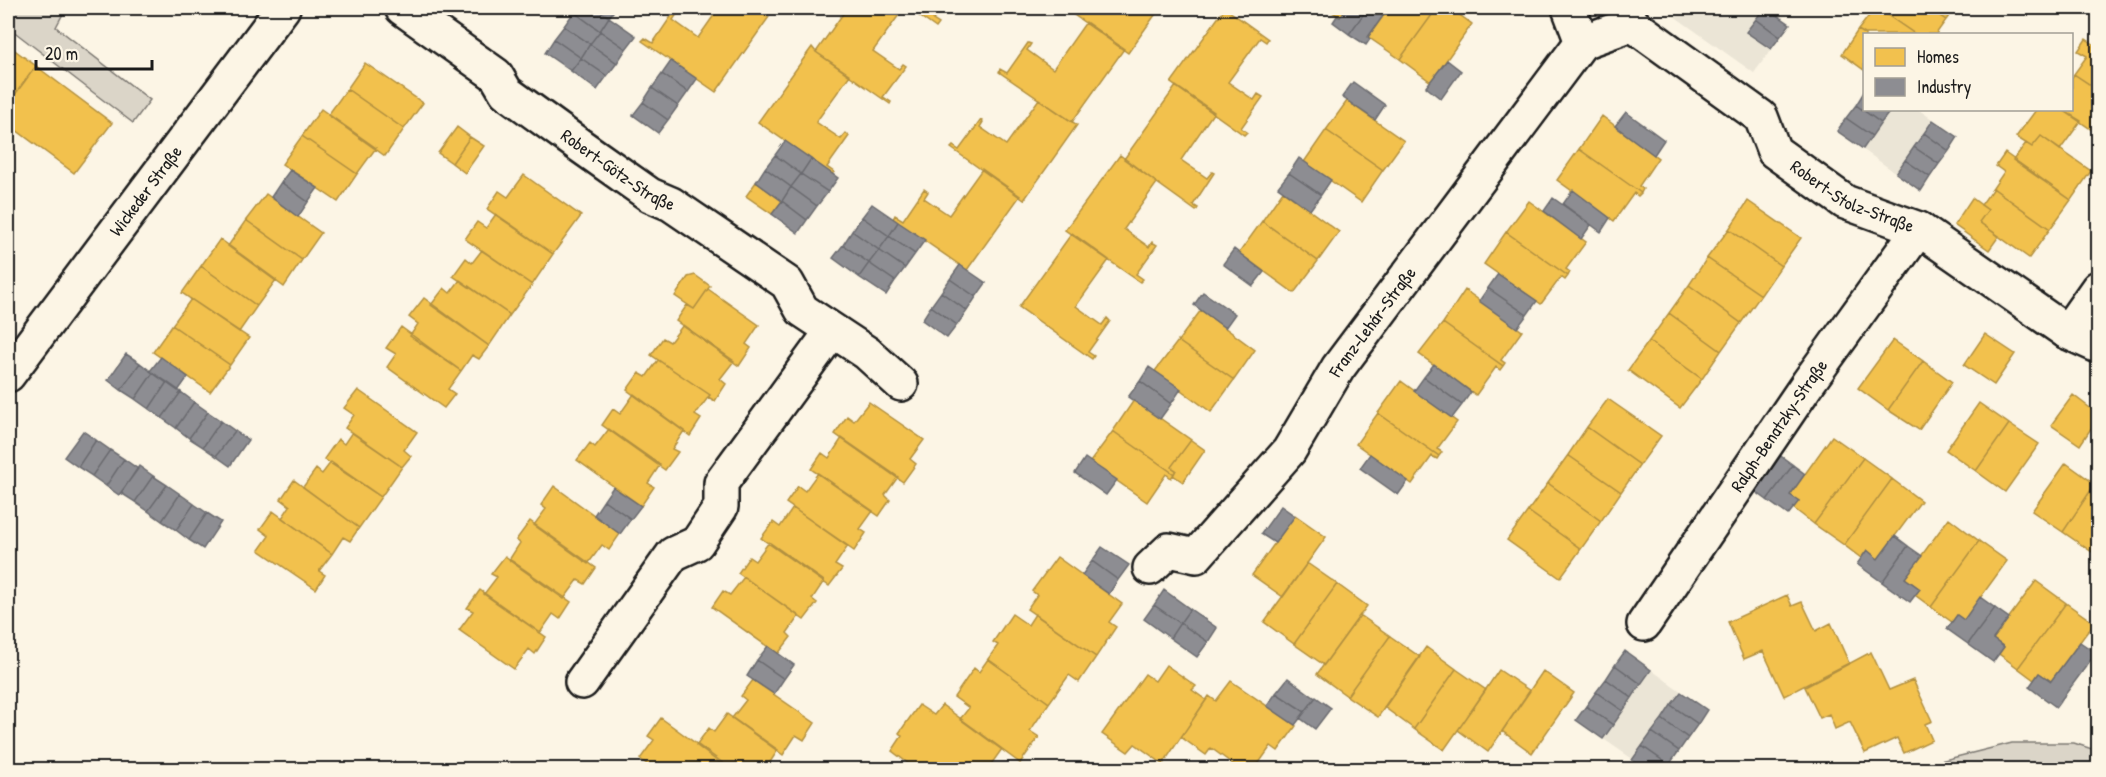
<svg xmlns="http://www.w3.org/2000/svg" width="2106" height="777" font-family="'Patrick Hand',sans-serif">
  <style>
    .built { fill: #ebe5d6 }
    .green { fill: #dbd5c8; stroke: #7c7872; stroke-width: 1.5 }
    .homes { fill: #f2c14e; stroke: #b2903f; stroke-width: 1.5 }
    .industry { fill: #8d8d92; stroke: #6b6b6f; stroke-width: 1.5 }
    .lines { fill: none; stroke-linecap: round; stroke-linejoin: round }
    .street-casing { stroke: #1c1c1c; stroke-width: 38 }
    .street { stroke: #fcf5e5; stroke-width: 33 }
    .labels { text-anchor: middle; stroke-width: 6; stroke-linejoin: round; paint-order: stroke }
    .street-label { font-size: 18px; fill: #1c1c1c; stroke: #fcf5e5 }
  </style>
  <rect width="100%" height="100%" fill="#fcf5e5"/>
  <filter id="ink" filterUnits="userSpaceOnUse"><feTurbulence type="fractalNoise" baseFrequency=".0167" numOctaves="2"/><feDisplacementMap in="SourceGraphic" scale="12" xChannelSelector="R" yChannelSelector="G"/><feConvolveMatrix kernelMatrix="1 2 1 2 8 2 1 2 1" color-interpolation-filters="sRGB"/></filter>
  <g filter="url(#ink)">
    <path class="built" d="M 1669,8 L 1767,8 L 1790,24 L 1754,73 L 1667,11 Z
      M 1864,92 L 1864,110 L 1919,110 L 1958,137 L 1921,191 L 1837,131 Z
      M 1625,651 L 1707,710 L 1666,769 L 1647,769 L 1576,720 Z"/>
    <path class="green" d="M 8,8 L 66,8 L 56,27 L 150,100 L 133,123 L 8,27 Z
      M 2012,743 L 2074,743 L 2098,751 L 2098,769 L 1908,769 Z"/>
    <path class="homes" d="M 719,8 L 754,8 L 769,17 L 716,92 L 642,41 L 645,38 L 653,43 L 674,12 L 677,14 L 673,20 L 698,38 Z
      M 847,8 L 904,8 L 873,51 L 899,69 L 903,64 L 906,66 L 883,97 L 891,102 L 890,104 L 816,52 Z
      M 908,8 L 942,8 L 933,20 L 939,24 L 936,28 Z
      M 1064,8 L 1160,8 L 1128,53 Z
      M 1225,8 L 1268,39 L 1266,42 L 1260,38 L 1228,82 L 1254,100 L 1258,94 L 1263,97 L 1241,128 L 1247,132 L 1244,135 L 1171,83 Z
      M 1326,8 L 1347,8 L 1340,17 Z
      M 1389,8 L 1437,8 L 1400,59 L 1368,37 Z
      M 1437,8 L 1450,8 L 1472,24 L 1431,82 L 1400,59 Z
      M 1875,8 L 1877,8 L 1915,34 L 1865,34 L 1858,30 Z
      M 1877,8 L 1928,8 L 1946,20 L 1936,34 L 1915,34 Z
      M 1928,8 L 1955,8 L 1946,20 Z
      M 1086,22 L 1124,49 L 1072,122 L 999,72 L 1000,69 L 1007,73 L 1028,43 L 1031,44 L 1027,50 L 1053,69 Z
      M 1858,30 L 1865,34 L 1864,70 L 1842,54 Z
      M 2086,39 L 2098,47 L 2098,90 L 2074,74 L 2087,56 L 2078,51 Z
      M 8,45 L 36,66 L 8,104 Z
      M 812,47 L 816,52 L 850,75 L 816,122 L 841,139 L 846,133 L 849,136 L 827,167 L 834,172 L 832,174 L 758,122 Z
      M 365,63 L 423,103 L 404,129 L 347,89 Z
      M 36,66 L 112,123 L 74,173 L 8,124 L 8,104 Z
      M 2074,74 L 2098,90 L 2098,134 L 2063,110 L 2072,110 L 2072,78 Z
      M 1176,86 L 1214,112 L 1181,160 L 1207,178 L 1212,172 L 1214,173 L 1193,205 L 1198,208 L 1196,211 L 1124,159 Z
      M 347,89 L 404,129 L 385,156 L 328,115 Z
      M 1039,99 L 1077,125 L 1024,200 L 951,148 L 953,146 L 959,150 L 981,120 L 983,122 L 980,127 L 1006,145 Z
      M 1347,101 L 1404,141 L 1383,170 L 1326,130 Z
      M 321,109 L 376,148 L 357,174 L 302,136 Z
      M 2036,110 L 2063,110 L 2081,121 L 2060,150 L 2041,136 L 2032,147 L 2016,137 Z
      M 1602,116 L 1658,158 L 1639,186 L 1643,189 L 1641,193 L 1579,149 Z
      M 457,127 L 470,137 L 452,163 L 438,153 Z
      M 1326,130 L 1383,170 L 1361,202 L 1304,162 Z
      M 302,136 L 357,174 L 338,202 L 282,164 Z
      M 2041,136 L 2091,171 L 2071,200 L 2013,160 L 2026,143 L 2032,147 Z
      M 470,137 L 484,146 L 465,173 L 452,163 Z
      M 1579,149 L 1641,193 L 1638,196 L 1634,193 L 1614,221 L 1557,180 Z
      M 2005,153 L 2071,200 L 2050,229 L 1993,188 L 2004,172 L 1996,166 Z
      M 1120,155 L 1157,183 L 1124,229 L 1149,247 L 1152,242 L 1157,245 L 1136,274 L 1143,279 L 1140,282 L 1065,230 Z
      M 982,169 L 1020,196 L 967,270 L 893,219 L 895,215 L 903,220 L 924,189 L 928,192 L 924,198 L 949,215 Z
      M 524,175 L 581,216 L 553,254 L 487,209 L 499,191 L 508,197 Z
      M 756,182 L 782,201 L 772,214 L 746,196 Z
      M 1993,188 L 2050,229 L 2029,258 L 1979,222 L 1988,210 L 1981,205 Z
      M 1283,191 L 1339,232 L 1318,261 L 1262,221 Z
      M 266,194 L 321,233 L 302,260 L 246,220 Z
      M 1972,198 L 1988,210 L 1979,222 L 1999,236 L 1989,250 L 1954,225 Z
      M 1529,201 L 1586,242 L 1566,269 L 1570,272 L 1568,276 L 1506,232 Z
      M 1748,201 L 1801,238 L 1781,266 L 1729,229 Z
      M 496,214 L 553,254 L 532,285 L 465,239 L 477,222 L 486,228 Z
      M 246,220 L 302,260 L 284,287 L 228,246 Z
      M 1262,221 L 1318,261 L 1294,293 L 1239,253 Z
      M 1729,229 L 1781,266 L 1761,295 L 1707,258 Z
      M 1506,232 L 1568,276 L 1565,280 L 1561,277 L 1541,304 L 1484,264 Z
      M 1072,233 L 1109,260 L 1076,306 L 1102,325 L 1107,318 L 1110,321 L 1088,352 L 1094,356 L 1092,359 L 1019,307 Z
      M 220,239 L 276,280 L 257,306 L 201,266 Z
      M 482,250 L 532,285 L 510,315 L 453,276 L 466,258 L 472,263 Z
      M 1707,258 L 1761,295 L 1741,323 L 1689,285 Z
      M 201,266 L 257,306 L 239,332 L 182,293 Z
      M 695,275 L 710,286 L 694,309 L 675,296 L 688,277 Z
      M 460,280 L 510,315 L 489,346 L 431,305 L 444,288 L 450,293 Z
      M 1689,285 L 1741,323 L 1721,351 L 1669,313 Z
      M 708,289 L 759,325 L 746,344 L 751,348 L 739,366 L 676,321 L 687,305 L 694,309 Z
      M 1465,290 L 1522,331 L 1501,360 L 1505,363 L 1503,366 L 1443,323 Z
      M 424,298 L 489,346 L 479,359 L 472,355 L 461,371 L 410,336 L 418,324 L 409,317 Z
      M 191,299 L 249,338 L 230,365 L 172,325 Z
      M 1201,310 L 1255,350 L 1234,380 L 1178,341 Z
      M 1669,313 L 1721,351 L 1702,379 L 1649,341 Z
      M 1443,323 L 1503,366 L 1500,370 L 1496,367 L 1476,395 L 1419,354 Z
      M 172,325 L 230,365 L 210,392 L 153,352 Z
      M 683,325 L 734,361 L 720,379 L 726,384 L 715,401 L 708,397 L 710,395 L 651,355 L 663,338 L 670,342 Z
      M 401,327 L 461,371 L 448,389 L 455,394 L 444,408 L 387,367 L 396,354 L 386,348 Z
      M 1985,334 L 2015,354 L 1994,385 L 1964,365 Z
      M 1893,340 L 1923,361 L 1888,410 L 1858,388 Z
      M 1178,341 L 1234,380 L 1211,412 L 1155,371 Z
      M 1649,341 L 1702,379 L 1680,408 L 1628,370 Z
      M 658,360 L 710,395 L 695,415 L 701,419 L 690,436 L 627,390 L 639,373 L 646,377 Z
      M 1923,361 L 1952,382 L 1919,430 L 1888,410 Z
      M 1401,381 L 1457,422 L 1437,449 L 1442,452 L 1439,456 L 1378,413 Z
      M 358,390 L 417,432 L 404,450 L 411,456 L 402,467 L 345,428 L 354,415 L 344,408 Z
      M 634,394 L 684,431 L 672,449 L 678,452 L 665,470 L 602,425 L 613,409 L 620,414 Z
      M 2073,395 L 2098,414 L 2098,418 L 2080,445 L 2051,425 Z
      M 1608,399 L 1661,436 L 1640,465 L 1587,427 Z
      M 1134,400 L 1191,440 L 1171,467 L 1176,470 L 1174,474 L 1113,431 Z
      M 869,402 L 924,440 L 910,459 L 916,464 L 903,482 L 835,434 L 847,416 L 854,421 Z
      M 1979,403 L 2009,424 L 1976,471 L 1946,450 Z
      M 1378,413 L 1439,456 L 1437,459 L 1432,456 L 1412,484 L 1356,444 Z
      M 2009,424 L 2039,444 L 2005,492 L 1976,471 Z
      M 1587,427 L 1640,465 L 1621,492 L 1568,455 Z
      M 609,429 L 660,465 L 648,483 L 654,487 L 641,506 L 577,460 L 590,443 L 595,447 Z
      M 1113,431 L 1174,474 L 1171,478 L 1166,474 L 1147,502 L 1090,462 Z
      M 352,432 L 402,467 L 381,497 L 324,459 L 338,439 L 344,444 Z
      M 1832,436 L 1863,458 L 1814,524 L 1793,508 L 1799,501 L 1790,495 Z
      M 842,438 L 898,477 L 885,495 L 890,500 L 879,516 L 811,469 L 822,453 L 829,458 Z
      M 1191,440 L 1205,450 L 1183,482 L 1173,475 L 1176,470 L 1171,467 Z
      M 1568,455 L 1621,492 L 1601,521 L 1548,483 Z
      M 1863,458 L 1892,479 L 1844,545 L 1814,524 Z
      M 331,462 L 381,497 L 359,528 L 303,487 L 316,469 L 322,474 Z
      M 2066,463 L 2095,484 L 2063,532 L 2032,511 Z
      M 818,473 L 873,511 L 860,529 L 866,533 L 854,551 L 786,503 L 798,486 L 805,491 Z
      M 1892,479 L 1921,501 L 1878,559 L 1867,550 L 1861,558 L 1844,545 Z
      M 294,480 L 359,528 L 350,541 L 343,537 L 332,554 L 282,518 L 290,506 L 281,499 Z
      M 1548,483 L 1601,521 L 1581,549 L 1528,511 Z
      M 2095,484 L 2098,486 L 2098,543 L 2092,552 L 2063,532 Z
      M 554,486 L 620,534 L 609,550 L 602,545 L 588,564 L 534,525 L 546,509 L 541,505 Z
      M 793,508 L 848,546 L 835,565 L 842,569 L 829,586 L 761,538 L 773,522 L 780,527 Z
      M 273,511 L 332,554 L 319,571 L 325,575 L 316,589 L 259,550 L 269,536 L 260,529 Z
      M 1528,511 L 1581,549 L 1560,578 L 1507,540 Z
      M 1295,515 L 1326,537 L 1283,597 L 1252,575 Z
      M 1949,518 L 1979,541 L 1931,607 L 1915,595 L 1920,589 L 1905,578 Z
      M 530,521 L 596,568 L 585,584 L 578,580 L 564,599 L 509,560 L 520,543 L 516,540 Z
      M 1979,541 L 2007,561 L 1964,620 L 1957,615 L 1952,622 L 1931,607 Z
      M 769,542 L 824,581 L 812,599 L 817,603 L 804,620 L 738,573 L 749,557 L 755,561 Z
      M 505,556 L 571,602 L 560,619 L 553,614 L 540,633 L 484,594 L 497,577 L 491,574 Z
      M 1057,557 L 1122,604 L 1109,622 L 1116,627 L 1096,657 L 1027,609 L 1037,595 L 1032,591 Z
      M 1307,563 L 1337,584 L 1294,644 L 1264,622 Z
      M 744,577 L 799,616 L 787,633 L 791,637 L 778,654 L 712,607 L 723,591 L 730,595 Z
      M 2036,581 L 2066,603 L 2018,668 L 1999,654 L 2004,647 L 1993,639 Z
      M 1337,584 L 1367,606 L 1324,665 L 1294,644 Z
      M 480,590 L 546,637 L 535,654 L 529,649 L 514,669 L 459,630 L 473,611 L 467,608 Z
      M 1787,595 L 1792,606 L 1802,602 L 1816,631 L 1831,623 L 1849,663 L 1784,696 L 1763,651 L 1744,659 L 1728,622 Z
      M 2066,603 L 2094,623 L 2051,681 L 2039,673 L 2034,680 L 2018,668 Z
      M 1012,614 L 1028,625 L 1035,614 L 1096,657 L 1079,682 L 1069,675 L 1049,703 L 988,659 L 998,645 L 993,642 Z
      M 1360,615 L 1390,636 L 1347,696 L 1317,674 Z
      M 1390,636 L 1420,657 L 1378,717 L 1347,696 Z
      M 1426,647 L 1456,669 L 1414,729 L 1384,707 Z
      M 1871,652 L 1889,690 L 1913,680 L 1932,721 L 1925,724 L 1932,740 L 1904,753 L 1897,738 L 1865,753 L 1850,722 L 1835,729 L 1829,714 L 1820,718 L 1805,687 Z
      M 988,659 L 1049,703 L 1030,731 L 1039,737 L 1020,763 L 960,719 L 969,708 L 954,697 L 974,668 L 979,672 Z
      M 1166,665 L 1196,686 L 1192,690 L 1206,700 L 1163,764 L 1135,744 L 1128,752 L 1102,734 L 1145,674 L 1155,681 Z
      M 1456,669 L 1486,690 L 1444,750 L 1414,729 Z
      M 1499,670 L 1530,691 L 1488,752 L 1458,730 Z
      M 1543,671 L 1574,693 L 1532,753 L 1502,731 Z
      M 753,680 L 815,723 L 804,740 L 796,735 L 783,755 L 732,718 L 746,700 L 741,696 Z
      M 1231,681 L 1296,726 L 1278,751 L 1271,746 L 1254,770 L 1241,770 L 1211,748 L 1206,755 L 1181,737 L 1209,696 L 1216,701 Z
      M 919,705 L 934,715 L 942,705 L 1002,749 L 987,770 L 974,768 L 917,770 L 892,751 L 902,736 L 899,733 Z
      M 727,714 L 778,750 L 765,770 L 729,770 L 696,745 L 709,728 L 714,732 Z
      M 661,718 L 724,764 L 720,770 L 655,770 L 640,759 L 654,740 L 648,736 Z"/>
    <path class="industry" d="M 577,8 L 595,8 L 609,17 L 600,31 L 574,12 Z
      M 595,8 L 616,8 L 609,17 Z
      M 1347,8 L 1368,8 L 1349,34 L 1333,22 L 1337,16 L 1340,17 Z
      M 1368,8 L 1372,8 L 1383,16 L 1368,37 L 1370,39 L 1366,45 L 1349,34 Z
      M 1764,8 L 1767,8 L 1790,24 L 1780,37 L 1756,19 Z
      M 574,12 L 600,31 L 590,44 L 564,26 Z
      M 609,17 L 636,36 L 626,49 L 600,31 Z
      M 1756,19 L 1780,37 L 1771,49 L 1746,32 Z
      M 564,26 L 590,44 L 581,58 L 554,39 Z
      M 600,31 L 626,49 L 617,63 L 590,44 Z
      M 554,39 L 581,58 L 571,71 L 545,53 Z
      M 590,44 L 617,63 L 607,76 L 581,58 Z
      M 581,58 L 607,76 L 597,90 L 571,71 Z
      M 1447,60 L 1461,71 L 1441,99 L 1426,87 Z
      M 671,61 L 697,79 L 688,92 L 662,74 Z
      M 662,74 L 688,92 L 678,106 L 652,88 Z
      M 1353,82 L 1385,105 L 1375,120 L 1342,97 Z
      M 652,88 L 678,106 L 668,120 L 643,102 Z
      M 1864,92 L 1864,110 L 1891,110 L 1881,123 L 1856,105 Z
      M 643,102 L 668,120 L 658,133 L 633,115 Z
      M 1856,105 L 1881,123 L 1872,136 L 1846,118 Z
      M 1626,112 L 1664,140 L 1654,155 L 1615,126 Z
      M 1846,118 L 1872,136 L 1863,149 L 1837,131 Z
      M 1933,120 L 1958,137 L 1949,151 L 1924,133 Z
      M 1924,133 L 1949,151 L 1939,164 L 1914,147 Z
      M 785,141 L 811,159 L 801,174 L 775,155 Z
      M 1914,147 L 1939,164 L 1930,177 L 1905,160 Z
      M 775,155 L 801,174 L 791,187 L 765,168 Z
      M 1299,158 L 1331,180 L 1321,195 L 1289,173 Z
      M 811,159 L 838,178 L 828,192 L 801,174 Z
      M 1905,160 L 1930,177 L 1921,191 L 1896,173 Z
      M 765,168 L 791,187 L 782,201 L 756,182 Z
      M 290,170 L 318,188 L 308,202 L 281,182 Z
      M 1289,173 L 1321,195 L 1310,210 L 1278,187 Z
      M 801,174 L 828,192 L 817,206 L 791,187 Z
      M 281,182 L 308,202 L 298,217 L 271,197 Z
      M 791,187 L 817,206 L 807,220 L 782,201 Z
      M 1573,190 L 1610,218 L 1601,232 L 1563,204 Z
      M 1553,198 L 1591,225 L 1581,239 L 1544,211 Z
      M 782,201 L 807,220 L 798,233 L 772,214 Z
      M 872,204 L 898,222 L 889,236 L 862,217 Z
      M 862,217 L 889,236 L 879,250 L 852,231 Z
      M 898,222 L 925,240 L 915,254 L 889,236 Z
      M 852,231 L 879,250 L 869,263 L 843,245 Z
      M 889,236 L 915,254 L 905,268 L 879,250 Z
      M 843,245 L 869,263 L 859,277 L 833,258 Z
      M 1234,249 L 1264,272 L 1253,286 L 1223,264 Z
      M 879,250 L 905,268 L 895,281 L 869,263 Z
      M 869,263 L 895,281 L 886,295 L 859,277 Z
      M 960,265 L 986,283 L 976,297 L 950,279 Z
      M 1498,274 L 1537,301 L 1527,315 L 1488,288 Z
      M 950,279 L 976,297 L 967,311 L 941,292 Z
      M 1488,288 L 1527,315 L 1517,328 L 1479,301 Z
      M 941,292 L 967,311 L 957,325 L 931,306 Z
      M 1203,292 L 1235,314 L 1225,328 L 1194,305 Z
      M 931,306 L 957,325 L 947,338 L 922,320 Z
      M 126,354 L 140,363 L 121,390 L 108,380 Z
      M 161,357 L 188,377 L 178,391 L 150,371 Z
      M 140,363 L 153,373 L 135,399 L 121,390 Z
      M 1434,364 L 1471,392 L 1462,405 L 1424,377 Z
      M 1149,367 L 1181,389 L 1171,404 L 1140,381 Z
      M 153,373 L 167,382 L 149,409 L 135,399 Z
      M 1424,377 L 1462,405 L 1452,418 L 1414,391 Z
      M 1140,381 L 1171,404 L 1160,419 L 1128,397 Z
      M 167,382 L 181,392 L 162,418 L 149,409 Z
      M 181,392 L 194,402 L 176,428 L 162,418 Z
      M 194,402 L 208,412 L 189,438 L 176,428 Z
      M 208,412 L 221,421 L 203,447 L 189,438 Z
      M 221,421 L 235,431 L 216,456 L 203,447 Z
      M 83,431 L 96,440 L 78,467 L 64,457 Z
      M 235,431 L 248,440 L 230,466 L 216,456 Z
      M 96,440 L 110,450 L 92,476 L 78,467 Z
      M 110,450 L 124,459 L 106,486 L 92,476 Z
      M 1370,454 L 1408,481 L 1398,495 L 1360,468 Z
      M 1778,454 L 1793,465 L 1767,500 L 1752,489 Z
      M 1085,458 L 1117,480 L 1106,495 L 1075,473 Z
      M 124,459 L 138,469 L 119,495 L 106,486 Z
      M 1793,465 L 1805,474 L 1790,495 L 1799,501 L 1788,515 L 1767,500 Z
      M 139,466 L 153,476 L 135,502 L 121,493 Z
      M 153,476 L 167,485 L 148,511 L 135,502 Z
      M 167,485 L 180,494 L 162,521 L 148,511 Z
      M 613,487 L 641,506 L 631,519 L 604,500 Z
      M 180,494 L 194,504 L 176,530 L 162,521 Z
      M 604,500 L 631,519 L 620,534 L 594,515 Z
      M 194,504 L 207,513 L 189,540 L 176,530 Z
      M 1281,506 L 1295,516 L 1275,543 L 1261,534 Z
      M 207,513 L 221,522 L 203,549 L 189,540 Z
      M 1895,536 L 1908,546 L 1882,582 L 1857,564 L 1867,550 L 1878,559 Z
      M 1908,546 L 1922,556 L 1905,578 L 1920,589 L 1910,602 L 1882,582 Z
      M 1102,547 L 1129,565 L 1118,580 L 1092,561 Z
      M 1092,561 L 1118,580 L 1109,594 L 1082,575 Z
      M 1164,590 L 1190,609 L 1180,623 L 1154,605 Z
      M 1980,597 L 1995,608 L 1968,644 L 1947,629 L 1957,615 L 1964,620 Z
      M 1154,605 L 1180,623 L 1170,638 L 1144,619 Z
      M 1995,608 L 2009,618 L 1993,639 L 2004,647 L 1993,662 L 1968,644 Z
      M 1190,609 L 1217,628 L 1208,642 L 1180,623 Z
      M 1180,623 L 1208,642 L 1197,657 L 1170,638 Z
      M 2080,642 L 2096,653 L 2056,707 L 2029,687 L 2039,673 L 2051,681 Z
      M 768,646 L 794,665 L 784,679 L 757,660 Z
      M 1625,651 L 1651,670 L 1641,684 L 1615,665 Z
      M 757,660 L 784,679 L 774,694 L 747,676 Z
      M 1615,665 L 1641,684 L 1632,698 L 1606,679 Z
      M 1288,678 L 1315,698 L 1305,712 L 1276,693 Z
      M 1606,679 L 1632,698 L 1623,711 L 1596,692 Z
      M 1596,692 L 1623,711 L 1613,725 L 1586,706 Z
      M 1681,692 L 1707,710 L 1698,724 L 1671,705 Z
      M 1276,693 L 1305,712 L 1295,725 L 1267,706 Z
      M 1316,697 L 1331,708 L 1315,729 L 1300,718 Z
      M 1671,705 L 1698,724 L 1688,738 L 1662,719 Z
      M 1586,706 L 1613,725 L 1603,739 L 1576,720 Z
      M 1662,719 L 1688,738 L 1679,751 L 1652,732 Z
      M 1652,732 L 1679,751 L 1669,765 L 1642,746 Z
      M 1642,746 L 1669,765 L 1666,770 L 1647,770 L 1632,760 Z"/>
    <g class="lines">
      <g class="street-casing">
        <g id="street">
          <path id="s1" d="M 402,8 L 496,75 L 506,92 L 582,147 L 650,195 L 671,204 L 787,283 L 802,310 L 867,353 L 901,384"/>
          <path d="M 1569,8 L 1582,42 L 1632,24"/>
          <path id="s2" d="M 1626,8 L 1632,24 L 1761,117 L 1774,151 L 1845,202 L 1919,229 L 2067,332 L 2098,346"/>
          <path d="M 2067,332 L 2098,288"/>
          <path id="s3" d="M 8,375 L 283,8"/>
          <path id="s4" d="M 1150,568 L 1169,550 L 1196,556 L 1289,451 L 1338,368 L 1582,42"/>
          <path id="s5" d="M 1644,624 L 1808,383 L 1919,229"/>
          <path d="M 582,682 L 673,554 L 697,543 L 721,507 L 721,483 L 832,331"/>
        </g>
      </g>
      <use href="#street" class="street"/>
    </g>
  </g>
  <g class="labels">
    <g class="street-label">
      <text dy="6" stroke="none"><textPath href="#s1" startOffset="272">Robert-Götz-Straße</textPath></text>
      <text dy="6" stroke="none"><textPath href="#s3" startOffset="230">Wickeder Straße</textPath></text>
      <text dy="6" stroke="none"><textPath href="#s2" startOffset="304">Robert-Stolz-Straße</textPath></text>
      <text dy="6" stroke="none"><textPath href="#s4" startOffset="348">Franz-Lehár-Straße</textPath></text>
      <text dy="6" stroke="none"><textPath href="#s5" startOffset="240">Ralph-Benatzky-Straße</textPath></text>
    </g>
  </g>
  <rect width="2106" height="777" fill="none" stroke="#fcf5e5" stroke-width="30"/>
  <rect x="15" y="15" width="2076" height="747" fill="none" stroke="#1c1c1c" stroke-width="2" filter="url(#ink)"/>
  <rect x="1863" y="33" width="210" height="78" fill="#fcf5e5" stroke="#a29e95" stroke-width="1.5"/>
  <rect x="1875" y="48" width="30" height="18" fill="#f2c14e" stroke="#a29e95" stroke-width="1.5"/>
  <text x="1917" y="63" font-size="18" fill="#1c1c1c">Homes</text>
  <rect x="1875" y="78" width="30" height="18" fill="#8d8d92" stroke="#a29e95" stroke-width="1.5"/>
  <text x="1917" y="93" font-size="18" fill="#1c1c1c">Industry</text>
  <path d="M36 60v9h116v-9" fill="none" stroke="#1c1c1c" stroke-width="3"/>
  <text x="45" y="60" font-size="18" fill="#1c1c1c" stroke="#fcf5e5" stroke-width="4.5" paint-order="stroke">20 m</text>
</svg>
